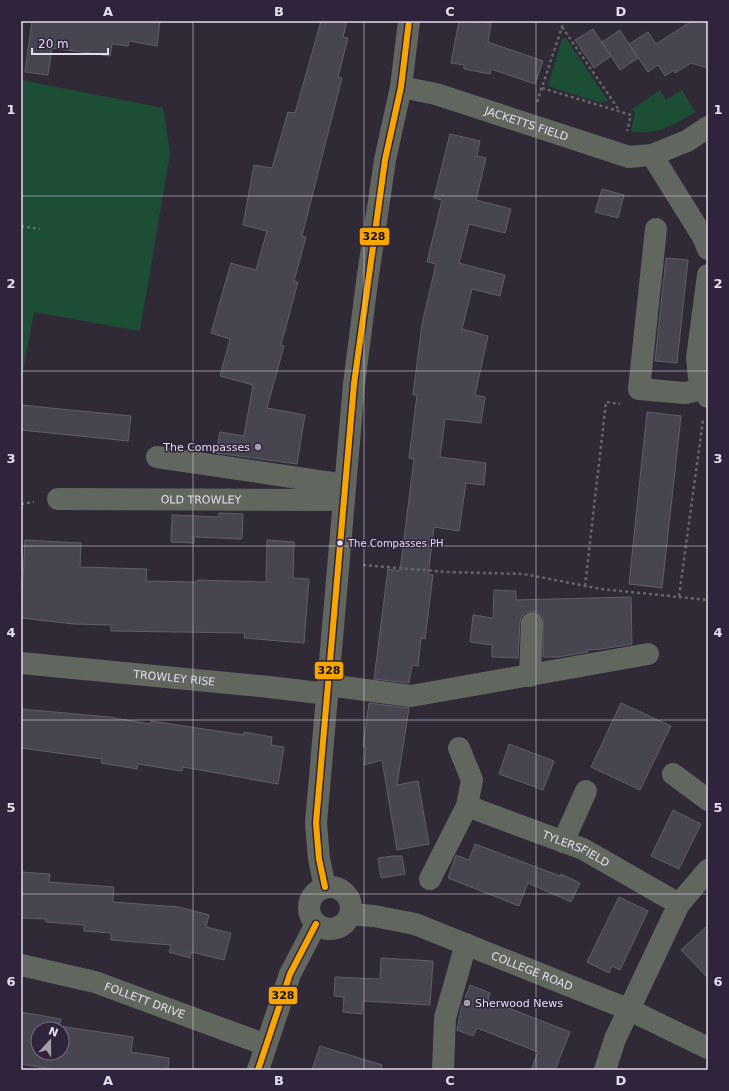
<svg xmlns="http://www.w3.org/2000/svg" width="729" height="1091" font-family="'DejaVu Sans',sans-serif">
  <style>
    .green { fill: #1c4e36 }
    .building { fill: #474550; stroke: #605e69; fill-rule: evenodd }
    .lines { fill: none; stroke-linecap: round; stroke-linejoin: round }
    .path { stroke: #656665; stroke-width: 2.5; stroke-dasharray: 3 3; stroke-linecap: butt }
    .minor { stroke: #61665f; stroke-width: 22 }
    .bus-1-casing { stroke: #30243c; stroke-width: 9 }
    .bus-1 { stroke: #f7a600; stroke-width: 6 }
    .grid { fill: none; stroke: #e4dded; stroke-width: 1; stroke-opacity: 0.55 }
    .poi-dot { fill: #a59ead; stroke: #30243c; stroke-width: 1.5 }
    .bus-dot { fill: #e4dded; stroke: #30243c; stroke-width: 1.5 }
    .labels { text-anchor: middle; stroke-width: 3; stroke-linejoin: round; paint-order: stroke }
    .bus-label { font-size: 10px; fill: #e4dded; stroke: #30243c; text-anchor: start }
    .street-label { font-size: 11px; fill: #e4dded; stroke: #30243c }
    .poi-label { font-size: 11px; fill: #e4dded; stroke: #30243c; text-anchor: end }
    .line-badge { stroke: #30243c; stroke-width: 1.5 }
    .pale-badge-label { font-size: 11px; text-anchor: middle; font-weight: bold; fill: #111 }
    .neatline { fill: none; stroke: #e4dded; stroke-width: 1.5 }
    .grid-label { font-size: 13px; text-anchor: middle; font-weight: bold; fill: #e4dded }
  </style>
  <rect width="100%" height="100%" fill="#302a36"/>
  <path class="green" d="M 566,38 L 608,101 L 601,103 L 548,86 L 562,39 Z
    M 21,80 L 163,108 L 170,153 L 140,331 L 34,312 L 21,383 Z
    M 660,90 L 666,100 L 682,90 L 695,112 C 672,126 660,134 631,132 L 635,112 L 631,110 Z"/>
  <path class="building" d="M 32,21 L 160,21 L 157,46 L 129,41 L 128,46 L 112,44 L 110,56 L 52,48 L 48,75 L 25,72 Z
    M 321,21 L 347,21 L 343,37 L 348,38 L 338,77 L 342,78 L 302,236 L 306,237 L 294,281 L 298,282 L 281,345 L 284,346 L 267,408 L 305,415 L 297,464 L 216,453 L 220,432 L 244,436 L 253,385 L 220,376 L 230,339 L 211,333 L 231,263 L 256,270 L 267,231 L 243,225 L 254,165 L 272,168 L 288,112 L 295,113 Z
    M 459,21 L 491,23 L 488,42 L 543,61 L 535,84 L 491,69 L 490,74 L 464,69 L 464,65 L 451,63 Z
    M 692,21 L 708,21 L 708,68 L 691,63 L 675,73 L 674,70 L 665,76 L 658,65 L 648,72 L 629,44 L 648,32 L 656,44 Z
    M 593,29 L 611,56 L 594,68 L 575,40 Z
    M 620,30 L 638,58 L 620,70 L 602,42 Z
    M 450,134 L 480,141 L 477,156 L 486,158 L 476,200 L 511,209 L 505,233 L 469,224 L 459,263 L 505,275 L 500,296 L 472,289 L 462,329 L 488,336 L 475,395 L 485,397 L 481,423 L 445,419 L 440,457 L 486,463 L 484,485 L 466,483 L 459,531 L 434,527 L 428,574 L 433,575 L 425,639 L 421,638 L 418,666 L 412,665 L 409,683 L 374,679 L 388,569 L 400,571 L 414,459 L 409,458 L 417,395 L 413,395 L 422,324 L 436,264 L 427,262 L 442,200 L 434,198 Z
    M 602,189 L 624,195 L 618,218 L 595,212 Z
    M 666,258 L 688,260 L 677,363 L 655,361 Z
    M 21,405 L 131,416 L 128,441 L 21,430 Z
    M 647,412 L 681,416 L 662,588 L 629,584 Z
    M 219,513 L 243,514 L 242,539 L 194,537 L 194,543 L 171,542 L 172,515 L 219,517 Z
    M 25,540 L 81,543 L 80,567 L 147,569 L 146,581 L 197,582 L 197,580 L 266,582 L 267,540 L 294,542 L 293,578 L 309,579 L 304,643 L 244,638 L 245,633 L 111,631 L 111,625 L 74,624 L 21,618 Z
    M 494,590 L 516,591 L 516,600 L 631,597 L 632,644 L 602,649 L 588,650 L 588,652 L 558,657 L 543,657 L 543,618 L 538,612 L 532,611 L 526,612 L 521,617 L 520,622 L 518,658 L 492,657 L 492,645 L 470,642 L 473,615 L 493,618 Z
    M 369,703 L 409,708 L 397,785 L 418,781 L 429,844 L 397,850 L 382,760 L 364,765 L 366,747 L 363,746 Z
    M 621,703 L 671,726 L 640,790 L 591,767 Z
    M 21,709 L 109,717 L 150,724 L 151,721 L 244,735 L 244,732 L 272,737 L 271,745 L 284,747 L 278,784 L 183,767 L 182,771 L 138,764 L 137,769 L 101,763 L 102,759 L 21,748 Z
    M 509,744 L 554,761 L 543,790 L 499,774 Z
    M 673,810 L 701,824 L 679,869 L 651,856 Z
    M 475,844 L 560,876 L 561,874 L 580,883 L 571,902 L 528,883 L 519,906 L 448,878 L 456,855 L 469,860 Z
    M 393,856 L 402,856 L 405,874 L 381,878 L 378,858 Z
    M 21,872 L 50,874 L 49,882 L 114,887 L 113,902 L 179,907 L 209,915 L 206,927 L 231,933 L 224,960 L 191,952 L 190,958 L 169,952 L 171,945 L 111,940 L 111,933 L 84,931 L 84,925 L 46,922 L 46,919 L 21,918 Z
    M 619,897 L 648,911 L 620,970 L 612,966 L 609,973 L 587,962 Z
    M 708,925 L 708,978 L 681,950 Z
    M 381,958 L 433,961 L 430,1005 L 363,1001 L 362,1014 L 343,1012 L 344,997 L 334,996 L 335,977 L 380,979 Z
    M 470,985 L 490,993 L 488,1000 L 570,1032 L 555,1070 L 531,1070 L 538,1052 L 477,1028 L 473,1036 L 457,1030 L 461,1009 Z
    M 21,1012 L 61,1019 L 59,1026 L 133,1037 L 131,1052 L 169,1058 L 168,1070 L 57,1070 L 21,1064 ZM 38,1029 L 62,1029 L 62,1053 L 38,1053 Z
    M 320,1046 L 382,1065 L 381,1070 L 312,1070 Z"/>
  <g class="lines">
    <path class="path" d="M 562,27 L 619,110
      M 542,88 L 631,115 L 627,131
      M 537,102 L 564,21
      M 21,226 L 40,229
      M 21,504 L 34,502
      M 363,565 L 446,572 L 524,574 L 601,589 L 708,600
      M 585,586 L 606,402 L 620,404
      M 679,596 L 703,420"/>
    <g class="minor">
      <path id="s1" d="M 401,87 L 436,94 L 629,157 L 652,155 L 687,141 L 708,127"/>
      <path d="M 652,155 L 703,237 L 708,249"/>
      <path d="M 656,229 L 639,389 L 685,393 L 704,389"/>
      <path d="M 708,275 L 697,358 L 699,378 L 708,397"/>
      <path d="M 157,457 L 345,485"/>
      <path id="s2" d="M 58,499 L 344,500"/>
      <path id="s3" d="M 21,663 L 269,687 L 328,694"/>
      <path d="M 530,676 L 532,623"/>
      <path d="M 328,685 L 411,696 L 648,654"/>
      <path d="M 673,774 L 708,800"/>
      <path id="s4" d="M 467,806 L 583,849 L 679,904"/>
      <path d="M 563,842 L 586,791"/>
      <path d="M 430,879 L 467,806 L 472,780 L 459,748"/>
      <circle cx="330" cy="908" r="21"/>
      <path d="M 325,887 L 319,859 L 316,823 L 354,384 L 367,282 L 385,160 L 401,87 L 409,21"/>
      <path id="s5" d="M 350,914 L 374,916 L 415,924 L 630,1010 L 708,1048"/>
      <path id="s6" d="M 21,965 L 95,982 L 266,1045"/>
      <path d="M 258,1070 L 290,974 L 316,924"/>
      <path d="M 443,1070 L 445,1018 L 466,944"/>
      <path d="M 605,1070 L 615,1039 L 679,904 L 708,870"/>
    </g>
    <g class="bus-1-casing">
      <path id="bus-1" d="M 325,887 L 319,859 L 316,823 L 354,384 L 385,160 L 401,87 L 409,21
        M 258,1070 L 290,974 L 316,924"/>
    </g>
    <use href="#bus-1" class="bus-1"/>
  </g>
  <path class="grid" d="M 193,21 L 193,1070M 364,21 L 364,1070M 536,21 L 536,1070M 21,196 L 708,196M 21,371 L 708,371M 21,546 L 708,546M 21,720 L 708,720M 21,894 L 708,894"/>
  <g class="poi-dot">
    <circle cx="258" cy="447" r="4"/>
    <circle cx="467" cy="1003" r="4"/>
  </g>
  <circle class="bus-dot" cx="340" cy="543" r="3.5"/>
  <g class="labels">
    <g class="bus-label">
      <text x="348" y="547">The Compasses PH</text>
    </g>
    <g class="street-label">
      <text dy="4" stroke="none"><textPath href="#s1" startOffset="131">JACKETTS FIELD</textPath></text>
      <text dy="4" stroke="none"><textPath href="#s2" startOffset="143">OLD TROWLEY</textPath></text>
      <text dy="4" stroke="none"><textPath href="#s3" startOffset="154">TROWLEY RISE</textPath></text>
      <text dy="4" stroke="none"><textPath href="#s4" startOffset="117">TYLERSFIELD</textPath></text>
      <text dy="4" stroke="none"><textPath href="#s5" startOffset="192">COLLEGE ROAD</textPath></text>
      <text dy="4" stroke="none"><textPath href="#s6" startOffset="129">FOLLETT DRIVE</textPath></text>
    </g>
    <g class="poi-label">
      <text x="250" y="451">The Compasses</text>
      <text x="475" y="1007" text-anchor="start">Sherwood News</text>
    </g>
  </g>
  <g class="line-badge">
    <rect x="359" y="227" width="31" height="19" rx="4" fill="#f7a600"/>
    <rect x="314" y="661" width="30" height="19" rx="4" fill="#f7a600"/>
    <rect x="268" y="986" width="30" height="19" rx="4" fill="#f7a600"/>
  </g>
  <g class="pale-badge-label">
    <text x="374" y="240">328</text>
    <text x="329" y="674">328</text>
    <text x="283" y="999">328</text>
  </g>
  <rect width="729" height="1091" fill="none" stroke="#30243c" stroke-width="44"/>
  <g transform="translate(50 1041) rotate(21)"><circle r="19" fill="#30243c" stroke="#786e83"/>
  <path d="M0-3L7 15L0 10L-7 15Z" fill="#a59ead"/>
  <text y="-6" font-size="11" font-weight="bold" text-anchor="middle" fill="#e4dded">N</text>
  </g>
  <path d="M32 48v6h76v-6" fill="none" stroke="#e4dded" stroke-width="2"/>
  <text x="38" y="48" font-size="12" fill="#e4dded" stroke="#30243c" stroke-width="3" paint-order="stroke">20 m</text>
  <rect x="22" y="22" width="685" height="1047" class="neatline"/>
  <g class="grid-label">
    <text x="108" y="16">A</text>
    <text x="279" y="16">B</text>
    <text x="450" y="16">C</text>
    <text x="621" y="16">D</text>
    <text x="11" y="114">1</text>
    <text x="718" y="114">1</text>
    <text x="11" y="288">2</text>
    <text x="718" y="288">2</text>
    <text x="11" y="463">3</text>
    <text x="718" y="463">3</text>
    <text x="11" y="637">4</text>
    <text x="718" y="637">4</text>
    <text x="11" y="812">5</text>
    <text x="718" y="812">5</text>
    <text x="11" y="986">6</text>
    <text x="718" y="986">6</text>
    <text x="108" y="1085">A</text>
    <text x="279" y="1085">B</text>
    <text x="450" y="1085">C</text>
    <text x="621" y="1085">D</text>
  </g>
</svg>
